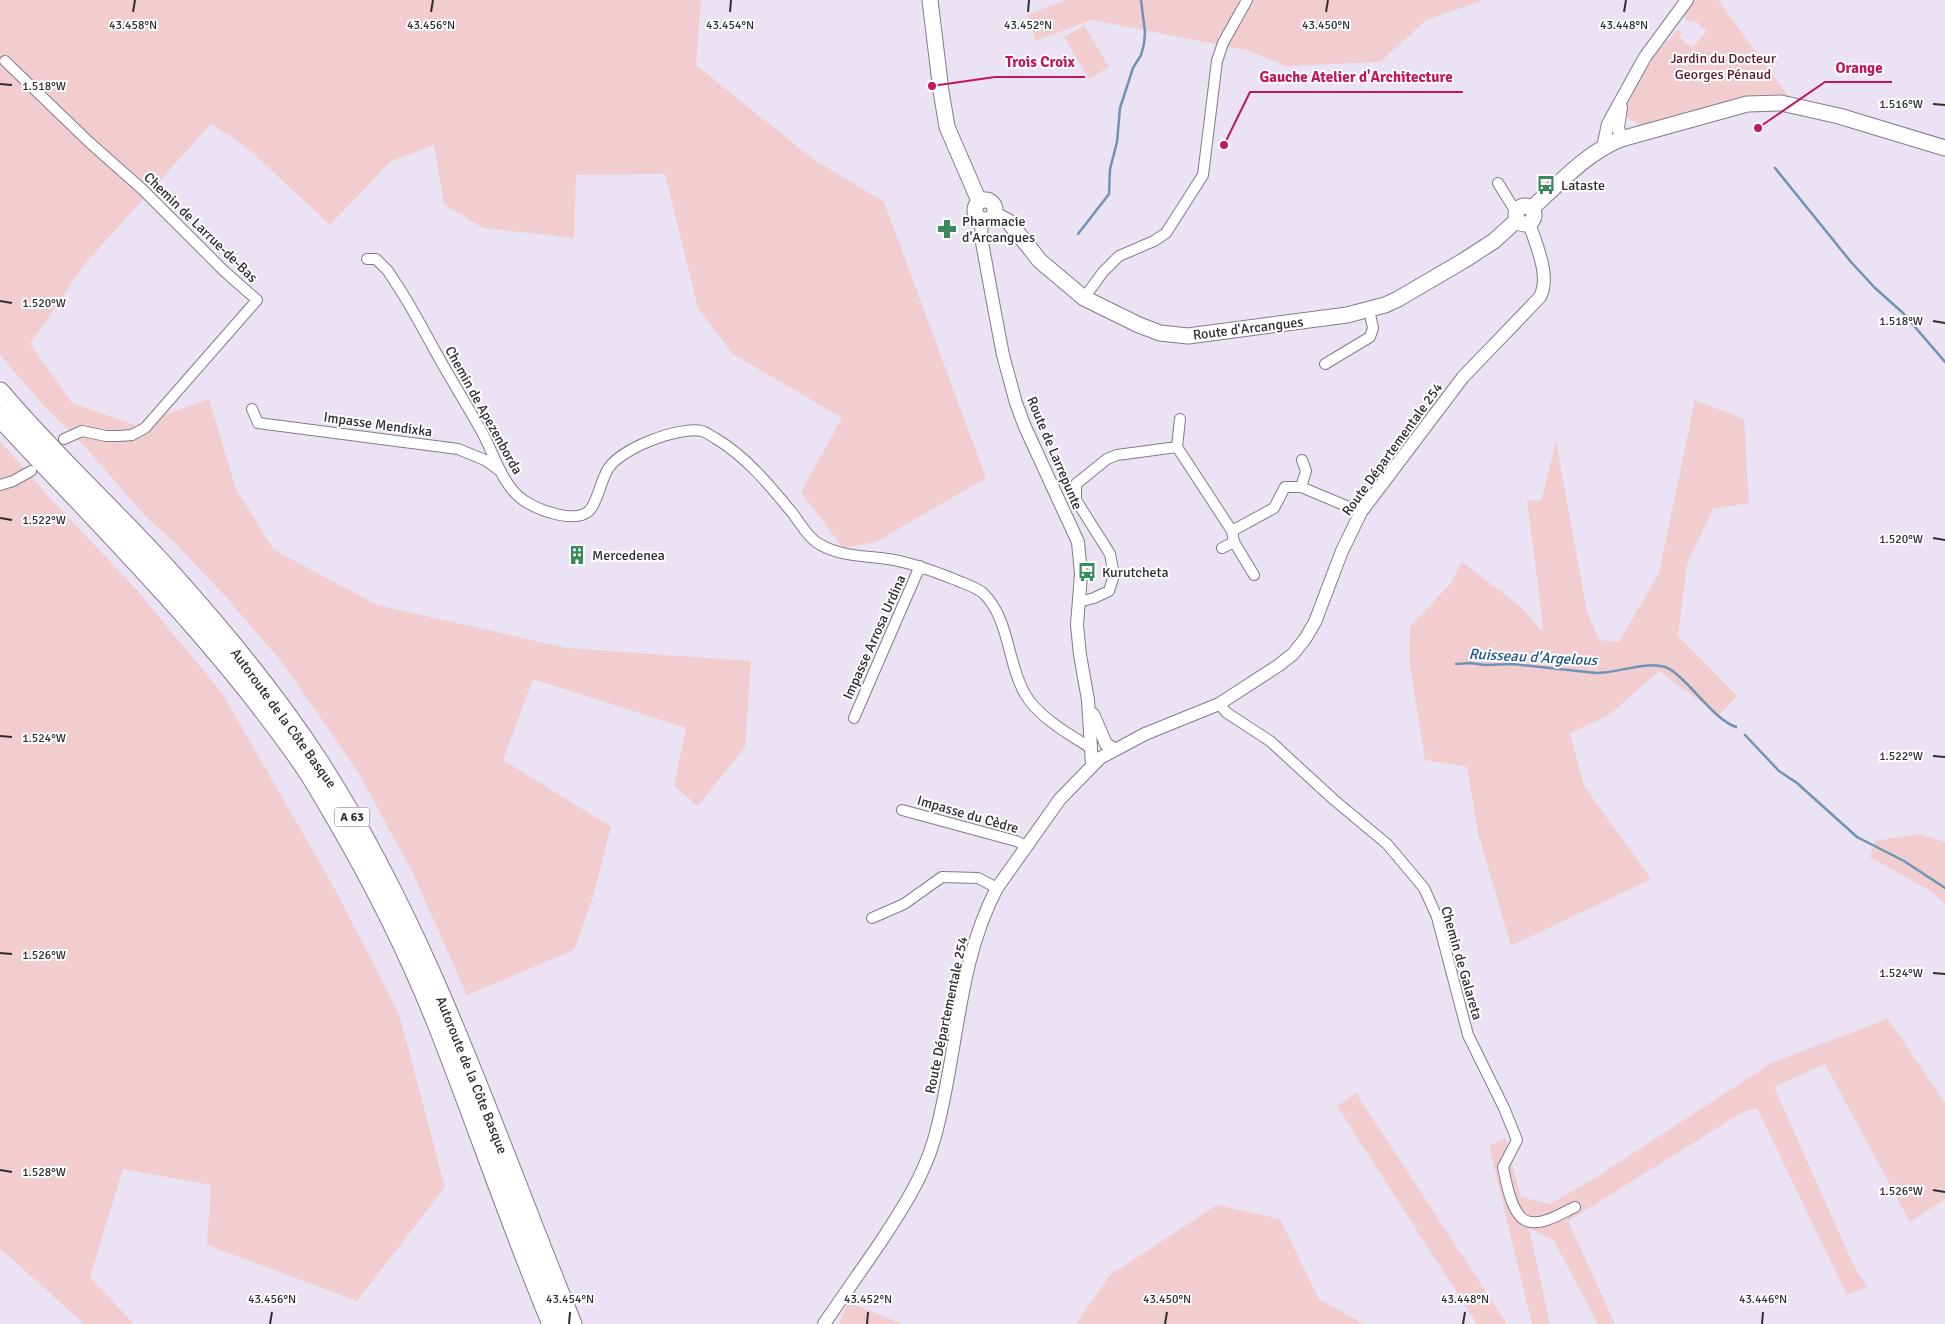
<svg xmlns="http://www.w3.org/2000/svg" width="1945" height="1324" font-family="Signika,sans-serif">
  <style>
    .green { fill: #f1cdd0 }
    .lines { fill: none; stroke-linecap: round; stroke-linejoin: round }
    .stream { stroke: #6f93b6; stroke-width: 2.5 }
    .minor-casing { stroke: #837b8a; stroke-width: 12 }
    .tertiary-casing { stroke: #837b8a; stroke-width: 14 }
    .secondary-casing { stroke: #837b8a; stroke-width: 17 }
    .motorway-casing { stroke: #837b8a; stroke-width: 21 }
    .minor { stroke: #fff; stroke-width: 10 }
    .tertiary { stroke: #fff; stroke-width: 12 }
    .secondary { stroke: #fff; stroke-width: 15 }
    .motorway { stroke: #fff; stroke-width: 19 }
    .ticks { fill: none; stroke: #2f2c32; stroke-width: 2 }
    .labels { text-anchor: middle; stroke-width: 4; stroke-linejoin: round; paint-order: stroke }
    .shield { fill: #fff; stroke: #6d6b70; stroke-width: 1 }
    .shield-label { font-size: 12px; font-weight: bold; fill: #2f2c32 }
    .park-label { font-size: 14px; fill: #591724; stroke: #fff }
    .poi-label { font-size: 14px; fill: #2f2c32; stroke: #fff; text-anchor: start }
    .street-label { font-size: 14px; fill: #2f2c32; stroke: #fff }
    .water-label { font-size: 15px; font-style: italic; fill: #205786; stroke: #fff }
    .ticks-label { font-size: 12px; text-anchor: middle; fill: #2f2c32; stroke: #fff; stroke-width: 4; stroke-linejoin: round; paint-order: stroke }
    .leader { fill: none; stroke: #c2185b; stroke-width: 2 }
    .callout-dot { fill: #c2185b; stroke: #fff; stroke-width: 2 }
    .callout-label { font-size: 15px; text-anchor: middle; font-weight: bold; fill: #c2185b; stroke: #fff; stroke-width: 4; stroke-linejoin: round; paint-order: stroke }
  </style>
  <rect width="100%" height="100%" fill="#ebe2f3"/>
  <path class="green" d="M 0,0 L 701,0 L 696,65 L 813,159 L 884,202 L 986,478 L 876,542 L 843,548 L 801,492 L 842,418 L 733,354 L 698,308 L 665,174 L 576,175 L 574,238 L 483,228 L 444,204 L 434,145 L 391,161 L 330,225 L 245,146 L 211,124 L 84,265 L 30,344 L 72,403 L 135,425 L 209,399 L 236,489 L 274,550 L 377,605 L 567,648 L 751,661 L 745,747 L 698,806 L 674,786 L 686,728 L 533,679 L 503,760 L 611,827 L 593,897 L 574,950 L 467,995 L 412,871 L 358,772 L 285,666 L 227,598 L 174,542 L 146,517 L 88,450 L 46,408 L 0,355 Z
    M 1065,0 L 1484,0 L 1426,20 L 1380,62 L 1286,66 L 1247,50 L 1091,20 L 1036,41 L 1027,15 Z
    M 1694,0 L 1718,0 L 1789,97 L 1774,94 L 1752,95 L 1669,120 L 1640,126 L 1639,124 L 1625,117 L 1625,105 L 1628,98 L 1657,52 L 1678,30 L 1682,33 L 1679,37 L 1692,48 L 1707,31 L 1694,20 L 1691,23 L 1683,16 Z
    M 1084,25 L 1109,67 L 1089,79 L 1064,37 Z
    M 1695,400 L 1744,419 L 1749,503 L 1713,509 L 1687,564 L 1678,636 L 1737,696 L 1719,715 L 1659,671 L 1609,715 L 1570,733 L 1584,786 L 1651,879 L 1511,946 L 1478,833 L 1467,767 L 1425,760 L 1409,659 L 1410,627 L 1451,583 L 1462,562 L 1521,607 L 1544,634 L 1527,500 L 1541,501 L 1556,441 L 1587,612 L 1599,640 L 1619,642 L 1659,573 Z
    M 0,441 L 49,497 L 136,589 L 222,693 L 336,891 L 399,1014 L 445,1187 L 357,1301 L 207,1245 L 211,1185 L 123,1169 L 90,1277 L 134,1324 L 84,1324 L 0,1248 Z
    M 1919,834 L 1945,842 L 1945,904 L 1932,892 L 1870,857 L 1875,841 Z
    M 1888,1019 L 1945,1103 L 1945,1199 L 1910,1222 L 1825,1064 L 1774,1087 L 1854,1266 L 1867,1287 L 1847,1295 L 1757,1108 L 1743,1112 L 1568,1221 L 1615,1324 L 1598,1324 L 1554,1241 L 1529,1228 L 1550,1324 L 1532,1324 L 1489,1146 L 1505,1138 L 1521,1197 L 1550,1204 L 1595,1178 L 1773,1062 Z
    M 1356,1093 L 1507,1324 L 1477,1324 L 1337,1106 Z
    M 1217,1205 L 1280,1219 L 1319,1299 L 1364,1324 L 1076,1324 L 1110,1275 Z
    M 848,1302 L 902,1324 L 839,1324 Z"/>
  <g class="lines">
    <path class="stream" d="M 1775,168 L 1851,262 L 1875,288 L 1903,313 L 1945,362
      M 1078,234 L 1109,194 L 1110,169 L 1117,142 L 1120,108 L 1133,68 L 1141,55 L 1144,44 L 1145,32 L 1141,0
      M 1456,664 L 1470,663 L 1485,665 L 1512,664 L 1596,673 C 1619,673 1643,661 1665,667 C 1672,669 1679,676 1684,681 C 1699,695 1718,721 1736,727
      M 1745,735 L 1779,771 L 1797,783 L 1857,837 L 1904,861 L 1945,888"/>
    <g class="minor-casing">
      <path id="minor" d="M 5,61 L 89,142 L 142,189 L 224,271 L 257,300 L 145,428 L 132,435 L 119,436 L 106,436 L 82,431 L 64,439
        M 1498,183 L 1516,212
        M 367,259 L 376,259 L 388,271 L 399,288 C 414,311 426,335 439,358 C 453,383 468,407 482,432 C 494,454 502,485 523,500 C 538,510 580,527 592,507 C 599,495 601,481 608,469 C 620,449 678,426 702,431 C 706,432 711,436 715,438 C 747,457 771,487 794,515 C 800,524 808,536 816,542 C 840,558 867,555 894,560 C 915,564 936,572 956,580 C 965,584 976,587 983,593 C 1010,619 1007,663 1025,694 C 1037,716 1070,735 1091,748
        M 1084,298 L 1103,272 L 1119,256 L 1154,241 L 1166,233 L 1203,175 L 1217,61 L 1223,43 L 1247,0
        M 1325,364 L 1370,337 L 1373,328 L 1369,310
        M 252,409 L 258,423 L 458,449 L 485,460 L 500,471
        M 1180,419 L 1177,447 L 1232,531 L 1234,542 L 1254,575
        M 0,485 L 13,481 L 31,471
        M 1301,487 L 1306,471 L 1302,460
        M 1232,531 L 1274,508 L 1285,487 L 1301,487 L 1361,512
        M 1222,548 L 1234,542
        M 1079,602 L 1094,598 L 1109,591 L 1114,575 L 1110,554 L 1076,500 L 1076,484 L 1107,459 L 1117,455 L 1177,447
        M 1219,704 L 1227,713 L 1270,741 L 1333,799 L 1387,844 L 1424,888 L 1437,917 L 1468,1035 L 1504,1108 L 1517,1140 L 1503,1167 C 1506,1181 1512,1221 1531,1222 C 1545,1224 1562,1213 1575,1207
        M 854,718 L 920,566
        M 902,810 L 1016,841 L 1026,846
        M 872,918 L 904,904 L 942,877 L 978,878 L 997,888"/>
    </g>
    <g class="tertiary-casing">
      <path id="tertiary" d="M 1621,107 L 1618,127 L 1621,139
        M 1603,147 L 1608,124 L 1645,57 L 1687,0
        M 982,219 L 981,237 L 995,313 L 1003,355 L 1016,403 L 1025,427 L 1078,542 L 1081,574 L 1077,625 L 1080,655 L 1088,700 L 1092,765
        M 1093,714 L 1106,744 L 1114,749
        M 824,1324 C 843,1296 863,1268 882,1240 C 903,1208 923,1177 934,1140 C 958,1057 956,965 997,888 L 1060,799 L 1100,758 L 1145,734 L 1219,704 L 1279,665 L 1293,654 L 1305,639 L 1315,622 L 1342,551 L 1361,512 L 1463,377 L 1540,297 C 1551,276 1536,245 1529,223"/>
    </g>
    <g class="secondary-casing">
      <path id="secondary" d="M 930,0 L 941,91 L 947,127 L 979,201
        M975 210a10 10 0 1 1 20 0a10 10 0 1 1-20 0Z
        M1516 215a9 9 0 1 1 18 0a9 9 0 1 1-18 0Z
        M 1532,208 C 1560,183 1586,153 1621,139 L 1747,104 L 1781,103 L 1839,116 L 1945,148
        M 994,214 L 1009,222 L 1040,261 L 1084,298 L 1139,325 L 1160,333 L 1188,336 L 1347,315 L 1385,305 L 1398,299 L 1463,261 L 1494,241 L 1517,220"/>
    </g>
    <g class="motorway-casing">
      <path id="motorway" d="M 0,392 C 52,454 113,509 168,570 C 222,630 275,694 319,762 C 431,936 494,1134 572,1324
        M 0,417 C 105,530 217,639 305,767 C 318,786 329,807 341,827 C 378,891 411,958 438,1026 C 477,1125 511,1226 552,1324"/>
    </g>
    <use href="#minor" class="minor"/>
    <use href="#tertiary" class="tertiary"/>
    <use href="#secondary" class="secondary"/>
    <use href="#motorway" class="motorway"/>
  </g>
  <path class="ticks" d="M 133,12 L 135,0M 431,12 L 433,0M 730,12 L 731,0M 1028,12 L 1029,0M 1326,12 L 1328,0M 1624,12 L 1626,0M 0,84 L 12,85M 1933,104 L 1945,105M 0,301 L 12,303M 1933,321 L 1945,323M 0,518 L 12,520M 1933,538 L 1945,540M 0,736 L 12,737M 1933,756 L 1945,757M 0,953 L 12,954M 1933,973 L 1945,974M 0,1170 L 12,1172M 1933,1190 L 1945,1192M 270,1324 L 272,1312M 569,1324 L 570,1312M 867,1324 L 868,1312M 1165,1324 L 1167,1312M 1463,1324 L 1465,1312M 1762,1324 L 1763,1312"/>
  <defs>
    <g id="bus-bare" transform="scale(1.5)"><path d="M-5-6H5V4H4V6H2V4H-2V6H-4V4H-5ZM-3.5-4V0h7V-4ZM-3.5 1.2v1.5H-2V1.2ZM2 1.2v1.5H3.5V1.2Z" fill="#3a8a5a" stroke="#fff" stroke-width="2.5" paint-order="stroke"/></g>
    <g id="pharmacy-bare" transform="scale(1.5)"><path d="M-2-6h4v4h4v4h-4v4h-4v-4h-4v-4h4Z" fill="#3a8a5a" stroke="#fff" stroke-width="2.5" paint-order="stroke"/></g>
    <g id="building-bare" transform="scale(1.5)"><path d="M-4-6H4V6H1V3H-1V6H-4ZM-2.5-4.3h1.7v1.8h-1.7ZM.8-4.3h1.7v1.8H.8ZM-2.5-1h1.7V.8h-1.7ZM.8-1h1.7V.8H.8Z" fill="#3a8a5a" stroke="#fff" stroke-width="2.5" paint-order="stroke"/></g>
  </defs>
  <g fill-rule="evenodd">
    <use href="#bus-bare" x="1546" y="185"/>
    <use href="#pharmacy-bare" x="947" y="229"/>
    <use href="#building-bare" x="577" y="555"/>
    <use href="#bus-bare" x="1087" y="572"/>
  </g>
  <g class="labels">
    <rect class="shield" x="334.5" y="807.5" width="35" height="19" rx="4"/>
    <g class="shield-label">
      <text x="352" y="821">A 63</text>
    </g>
    <g class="park-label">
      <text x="1723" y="63">Jardin du Docteur<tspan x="1723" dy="16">Georges Pénaud</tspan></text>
    </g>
    <g class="poi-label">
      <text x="1561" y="190">Lataste</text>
      <text x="962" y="226">Pharmacie<tspan x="962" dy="16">d'Arcangues</tspan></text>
      <text x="592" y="560">Mercedenea</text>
      <text x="1102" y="577">Kurutcheta</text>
    </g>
    <g class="street-label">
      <text transform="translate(201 227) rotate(44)" y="5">Chemin de Larrue-de-Bas</text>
      <text transform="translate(1248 328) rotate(-7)" y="5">Route d'Arcangues</text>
      <text transform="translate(484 410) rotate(61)" y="5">Chemin de Apezenborda</text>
      <text transform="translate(378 424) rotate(8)" y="5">Impasse Mendixka</text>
      <text transform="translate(1392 449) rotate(-54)" y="5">Route Départementale 254</text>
      <text transform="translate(1055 453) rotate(67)" y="5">Route de Larrepunte</text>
      <text transform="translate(874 637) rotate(-66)" y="5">Impasse Arrosa Urdina</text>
      <text transform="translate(284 718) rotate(54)" y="5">Autoroute de la Côte Basque</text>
      <text transform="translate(968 814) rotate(16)" y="5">Impasse du Cèdre</text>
      <text transform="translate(1462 963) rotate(74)" y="5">Chemin de Galareta</text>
      <text transform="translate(946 1015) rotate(-78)" y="5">Route Départementale 254</text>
      <text transform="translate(472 1075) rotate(68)" y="5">Autoroute de la Côte Basque</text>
    </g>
    <g class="water-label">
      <text transform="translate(1533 657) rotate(3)" y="5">Ruisseau d'Argelous</text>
    </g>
  </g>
  <g class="ticks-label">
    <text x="133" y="29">43.458°N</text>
    <text x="431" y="29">43.456°N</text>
    <text x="730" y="29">43.454°N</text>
    <text x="1028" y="29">43.452°N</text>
    <text x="1326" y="29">43.450°N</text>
    <text x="1624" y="29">43.448°N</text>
    <text x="44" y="90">1.518°W</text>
    <text x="1901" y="108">1.516°W</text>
    <text x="44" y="307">1.520°W</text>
    <text x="1901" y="325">1.518°W</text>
    <text x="44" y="524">1.522°W</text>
    <text x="1901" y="543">1.520°W</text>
    <text x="44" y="742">1.524°W</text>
    <text x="1901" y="760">1.522°W</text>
    <text x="44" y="959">1.526°W</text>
    <text x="1901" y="977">1.524°W</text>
    <text x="44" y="1176">1.528°W</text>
    <text x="1901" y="1195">1.526°W</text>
    <text x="272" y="1303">43.456°N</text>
    <text x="570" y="1303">43.454°N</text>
    <text x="868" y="1303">43.452°N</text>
    <text x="1167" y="1303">43.450°N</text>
    <text x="1465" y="1303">43.448°N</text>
    <text x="1763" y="1303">43.446°N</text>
  </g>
  <path class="leader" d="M932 86L995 77H1085M1758 128L1825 82H1892M1224 145L1250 92H1463"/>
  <g class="callout-dot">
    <circle cx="932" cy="86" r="5"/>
    <circle cx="1758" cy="128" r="5"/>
    <circle cx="1224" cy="145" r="5"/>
  </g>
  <g class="callout-label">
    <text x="1040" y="67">Trois Croix</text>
    <text x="1859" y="73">Orange</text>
    <text x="1356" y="82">Gauche Atelier d'Architecture</text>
  </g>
</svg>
